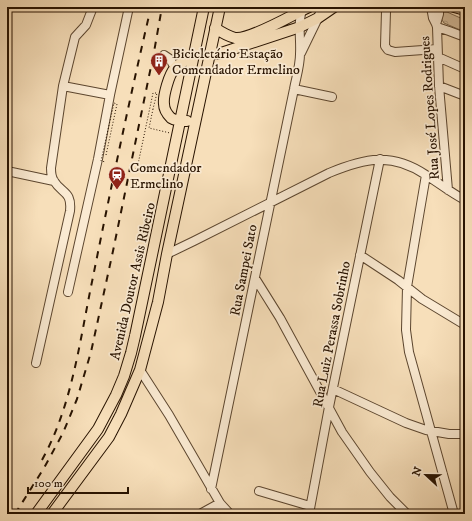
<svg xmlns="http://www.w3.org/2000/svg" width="472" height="521" font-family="'IM FELL DW Pica',serif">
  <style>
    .park { fill: url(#park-crowns); stroke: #7e684e }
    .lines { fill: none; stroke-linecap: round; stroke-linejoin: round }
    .minor-casing { stroke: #5c462f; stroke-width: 10 }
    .major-casing { stroke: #281301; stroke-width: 12 }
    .path { stroke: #281301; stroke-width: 1; stroke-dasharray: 1 2; stroke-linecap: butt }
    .minor { stroke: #faead2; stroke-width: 8 }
    .major { stroke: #f7dfba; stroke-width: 10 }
    .rail { stroke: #281301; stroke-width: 2; stroke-dasharray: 7 7; stroke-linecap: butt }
    .path-bridge { stroke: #281301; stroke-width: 1; stroke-dasharray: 1 2; stroke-linecap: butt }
    .labels { text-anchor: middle; stroke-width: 3.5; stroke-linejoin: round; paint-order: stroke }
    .poi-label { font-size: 14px; fill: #281301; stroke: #faead2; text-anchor: start }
    .street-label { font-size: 14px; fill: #281301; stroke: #faead2 }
  </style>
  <defs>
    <pattern id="park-crowns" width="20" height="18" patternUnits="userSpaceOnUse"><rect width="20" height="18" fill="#d4bc9b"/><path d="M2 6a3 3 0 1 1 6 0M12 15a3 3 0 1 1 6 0" fill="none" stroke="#b6a184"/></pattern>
  </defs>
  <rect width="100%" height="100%" fill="#f7dfba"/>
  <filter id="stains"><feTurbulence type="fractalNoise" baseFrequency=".005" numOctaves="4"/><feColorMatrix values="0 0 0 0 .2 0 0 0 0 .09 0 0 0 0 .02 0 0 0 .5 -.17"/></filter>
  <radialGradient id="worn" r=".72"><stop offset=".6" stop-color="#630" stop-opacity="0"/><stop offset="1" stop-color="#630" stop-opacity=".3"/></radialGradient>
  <path class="park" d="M 444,12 L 447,12 L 465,20 L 465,32 L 444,23 L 442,20 L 441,16 Z"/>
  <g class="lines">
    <g class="minor-casing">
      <path id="minor" d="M 431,7 L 433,18 L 436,24 L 437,27 L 439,86 L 448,190
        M 386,11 L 385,46 L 388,50 L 395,52 L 437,49
        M 436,24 L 439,14 L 439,7
        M 437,27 L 449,31 L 465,37
        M 301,53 L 318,18 L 322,7
        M 164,55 L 170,59 L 175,68
        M 438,57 L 465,69
        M 63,86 L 110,95
        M 439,86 L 465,96
        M 294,89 L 332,97
        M 7,171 L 54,181
        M 426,175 L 419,216 L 407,287 L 406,330 L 409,352 L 454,514
        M 167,254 L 194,241 L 329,173 C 365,158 392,152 426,175 C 439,183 451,193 465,200
        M 360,255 L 398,280 L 422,299 L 465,325
        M 255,278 L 280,318 L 342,432 L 370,472 L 390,497 L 407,514
        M 68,292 L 98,159 L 110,95 L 129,7
        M 36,363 L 70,211 C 72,191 62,194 54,181 C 51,177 51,172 51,168 L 63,86 L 75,37 L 86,25 L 93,7
        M 140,370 L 169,415 L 220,503 L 230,514
        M 333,389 L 406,423 L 426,430 L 449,434 L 465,434
        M 211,489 L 294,89 C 296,78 300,66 300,54 C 301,38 297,22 303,7
        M 259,491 L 310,506
        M 200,514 L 220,503
        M 309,514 L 329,407 L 380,159"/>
    </g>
    <g class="major-casing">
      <path id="major" d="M 454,7 L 465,10
        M 215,28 C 221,32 228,36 235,38 C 250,40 294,14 309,7
        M 210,52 L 216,54 L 221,53 L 300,27 L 318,18 L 334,7
        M 187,121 C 182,121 176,121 171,118 C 168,115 164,109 164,104 C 163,96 169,74 175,68 C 179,63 187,60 193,57
        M 36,514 L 98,429 L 116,395 L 124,376 L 131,353 L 135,336 L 204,7
        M 52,514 L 109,437 L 121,414 L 140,370 L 158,302 L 167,254 L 220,7"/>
    </g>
    <path class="path" d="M 153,109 L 149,128 L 170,133"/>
    <use href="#minor" class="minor"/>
    <use href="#major" class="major"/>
    <path class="rail" d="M 42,460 C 73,404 80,338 93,277 C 111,187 130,97 151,7
      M 15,514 L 44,468 L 63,433 L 77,399 L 91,352 L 113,251 L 154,52 L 162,7"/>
    <path class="path-bridge" d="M 106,155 L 117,104 L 114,103 L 101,161 L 106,162
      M 130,167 L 137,169 L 153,93 L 157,93 L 153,109"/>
  </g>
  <defs>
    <g id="building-pin" transform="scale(0.9)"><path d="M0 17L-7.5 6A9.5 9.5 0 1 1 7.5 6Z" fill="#8f2418" stroke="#faead2"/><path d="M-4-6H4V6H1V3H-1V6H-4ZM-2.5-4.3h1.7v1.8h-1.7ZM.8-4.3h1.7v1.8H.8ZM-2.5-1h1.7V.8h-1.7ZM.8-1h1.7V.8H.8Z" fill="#fff"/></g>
    <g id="station-pin" transform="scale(0.9)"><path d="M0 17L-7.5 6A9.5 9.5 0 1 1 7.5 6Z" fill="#8f2418" stroke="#faead2"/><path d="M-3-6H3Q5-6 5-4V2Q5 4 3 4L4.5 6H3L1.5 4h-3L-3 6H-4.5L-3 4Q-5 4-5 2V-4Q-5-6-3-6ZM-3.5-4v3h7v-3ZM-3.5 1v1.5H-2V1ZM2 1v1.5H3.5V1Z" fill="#fff"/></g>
  </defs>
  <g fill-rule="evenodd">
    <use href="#building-pin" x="159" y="61"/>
    <use href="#station-pin" x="117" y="175"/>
  </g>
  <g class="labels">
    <g class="poi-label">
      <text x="172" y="58">Bicicletário Estação<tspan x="172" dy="16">Comendador Ermelino</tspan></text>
      <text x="130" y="172">Comendador<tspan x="130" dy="16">Ermelino</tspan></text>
    </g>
    <g class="street-label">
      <text transform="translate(429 108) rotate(-94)" y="5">Rua José Lopes Rodrigues</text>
      <text transform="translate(243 270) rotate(-79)" y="5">Rua Sampei Sato</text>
      <text transform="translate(132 281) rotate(-77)" y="5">Avenida Doutor Assis Ribeiro</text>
      <text transform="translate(331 334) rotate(-79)" y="5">Rua Luiz Perassa Sobrinho</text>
    </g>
  </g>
  <rect width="472" height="521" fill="none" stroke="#f7dfba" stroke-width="24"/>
  <rect x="8" y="8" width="456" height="505" fill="none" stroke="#281301" stroke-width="2"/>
  <rect x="12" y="12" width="448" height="497" fill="none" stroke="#281301"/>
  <g transform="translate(426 475) rotate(292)" stroke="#faead2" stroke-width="3" paint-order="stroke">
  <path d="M0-3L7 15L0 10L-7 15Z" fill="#281301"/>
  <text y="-6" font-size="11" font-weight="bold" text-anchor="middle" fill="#281301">N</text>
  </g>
  <path d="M28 487v6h100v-6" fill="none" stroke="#281301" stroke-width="2"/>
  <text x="34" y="487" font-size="12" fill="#281301" stroke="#faead2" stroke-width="3" paint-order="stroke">100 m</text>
  <rect width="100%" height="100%" filter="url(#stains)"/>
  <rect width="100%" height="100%" fill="url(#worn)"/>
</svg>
